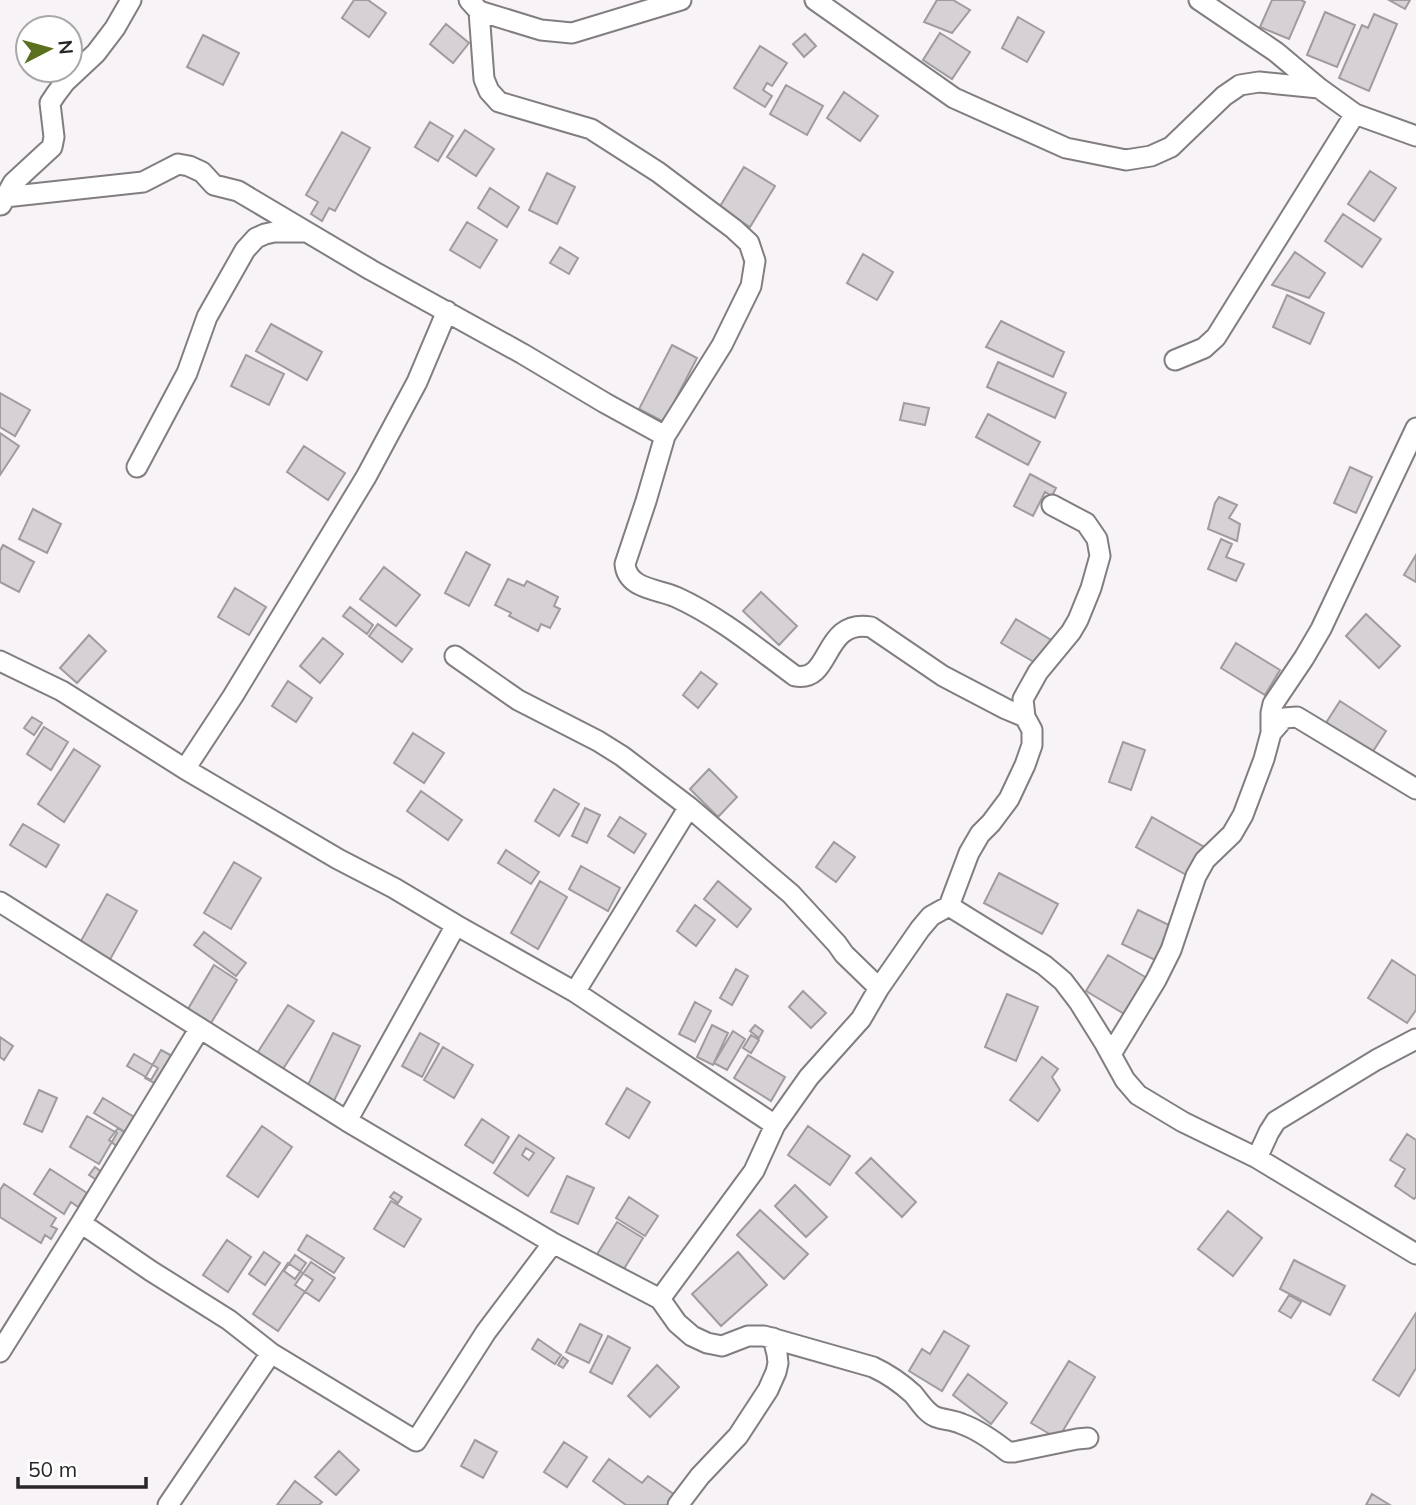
<svg xmlns="http://www.w3.org/2000/svg" width="1416" height="1505" font-family="Mulish,sans-serif">
  <style>
    .building { fill: #d6d1d5; stroke: #9f9b9e; stroke-width: 2; fill-rule: evenodd }
    .lines { fill: none; stroke-linecap: round; stroke-linejoin: round }
    .street-casing { stroke: #817d80; stroke-width: 23 }
    .street { stroke: #fff; stroke-width: 19 }
  </style>
  <rect width="100%" height="100%" fill="#f7f3f6"/>
  <path class="building" d="M 354,0 L 368,0 L 386,13 L 369,37 L 342,18 Z
    M 937,0 L 953,0 L 970,10 L 952,33 L 924,22 Z
    M 1272,0 L 1301,0 L 1305,2 L 1289,39 L 1260,27 Z
    M 1389,0 L 1410,0 L 1405,9 Z
    M 1325,12 L 1355,25 L 1337,67 L 1307,55 Z
    M 1374,14 L 1397,24 L 1369,91 L 1339,78 L 1362,25 L 1368,28 Z
    M 1018,17 L 1044,32 L 1027,62 L 1002,48 Z
    M 446,24 L 469,43 L 453,63 L 430,44 Z
    M 940,33 L 970,52 L 952,79 L 923,60 Z
    M 805,34 L 816,46 L 804,57 L 793,44 Z
    M 203,35 L 239,53 L 223,85 L 187,67 Z
    M 760,46 L 787,63 L 772,86 L 767,83 L 763,90 L 772,96 L 765,107 L 734,88 Z
    M 786,85 L 823,106 L 807,135 L 770,114 Z
    M 844,92 L 878,116 L 860,141 L 827,118 Z
    M 430,122 L 453,136 L 438,161 L 415,147 Z
    M 465,130 L 494,149 L 476,176 L 447,157 Z
    M 342,132 L 370,148 L 335,211 L 329,208 L 322,221 L 311,214 L 318,202 L 306,195 Z
    M 744,167 L 775,186 L 750,227 L 719,208 Z
    M 1370,171 L 1396,188 L 1374,221 L 1348,204 Z
    M 547,173 L 575,187 L 557,224 L 529,210 Z
    M 490,188 L 519,207 L 507,227 L 478,208 Z
    M 1343,214 L 1381,239 L 1362,267 L 1325,241 Z
    M 467,222 L 497,240 L 480,268 L 450,250 Z
    M 560,247 L 578,258 L 569,274 L 550,263 Z
    M 1295,252 L 1325,273 L 1309,298 L 1272,285 Z
    M 863,254 L 893,272 L 877,300 L 847,283 Z
    M 1287,295 L 1324,313 L 1310,344 L 1273,327 Z
    M 1001,321 L 1064,352 L 1053,377 L 986,347 Z
    M 271,324 L 322,352 L 307,380 L 256,351 Z
    M 672,345 L 697,358 L 664,422 L 639,409 Z
    M 246,355 L 284,374 L 269,405 L 231,386 Z
    M 998,362 L 1066,393 L 1055,418 L 987,387 Z
    M 0,393 L 30,410 L 15,436 L 0,427 Z
    M 904,403 L 929,408 L 925,425 L 900,420 Z
    M 988,414 L 1040,442 L 1028,465 L 976,437 Z
    M 0,433 L 19,446 L 0,475 Z
    M 304,446 L 345,473 L 328,500 L 287,472 Z
    M 1350,467 L 1372,477 L 1356,513 L 1334,503 Z
    M 1030,474 L 1056,488 L 1052,496 L 1045,492 L 1033,516 L 1014,506 Z
    M 1219,497 L 1237,505 L 1229,518 L 1240,524 L 1237,541 L 1208,529 L 1215,503 Z
    M 33,509 L 61,524 L 47,553 L 19,539 Z
    M 1221,539 L 1232,544 L 1226,557 L 1244,564 L 1236,581 L 1208,569 Z
    M 3,545 L 34,562 L 19,592 L 0,582 L 0,551 Z
    M 466,552 L 490,565 L 469,606 L 445,593 Z
    M 1416,555 L 1416,582 L 1404,575 Z
    M 384,567 L 420,595 L 396,626 L 360,599 Z
    M 508,579 L 524,586 L 527,581 L 558,597 L 554,606 L 560,609 L 550,628 L 541,624 L 538,631 L 509,616 L 511,613 L 495,605 Z
    M 235,588 L 266,607 L 249,635 L 218,617 Z
    M 761,592 L 797,626 L 779,645 L 743,611 Z
    M 350,607 L 373,625 L 367,634 L 343,616 Z
    M 1366,614 L 1400,646 L 1379,668 L 1346,636 Z
    M 1016,619 L 1053,641 L 1039,665 L 1001,643 Z
    M 378,624 L 412,649 L 402,662 L 369,636 Z
    M 89,635 L 106,651 L 77,683 L 60,668 Z
    M 323,638 L 343,654 L 320,683 L 300,666 Z
    M 1236,643 L 1280,670 L 1265,695 L 1221,668 Z
    M 701,672 L 717,684 L 698,708 L 683,695 Z
    M 288,681 L 312,698 L 296,722 L 272,706 Z
    M 1340,701 L 1386,731 L 1370,756 L 1324,726 Z
    M 32,717 L 42,723 L 34,735 L 24,728 Z
    M 44,727 L 68,742 L 51,770 L 27,754 Z
    M 413,733 L 444,753 L 424,783 L 394,763 Z
    M 1123,742 L 1145,750 L 1131,790 L 1109,782 Z
    M 74,749 L 100,766 L 64,822 L 38,804 Z
    M 709,769 L 737,797 L 718,817 L 690,789 Z
    M 554,789 L 579,804 L 559,836 L 535,821 Z
    M 421,791 L 462,820 L 448,840 L 407,811 Z
    M 585,808 L 600,815 L 587,843 L 572,836 Z
    M 620,817 L 646,834 L 634,853 L 608,836 Z
    M 1152,817 L 1206,848 L 1190,877 L 1136,847 Z
    M 23,824 L 59,845 L 46,867 L 10,845 Z
    M 834,842 L 855,857 L 836,882 L 816,867 Z
    M 506,850 L 539,872 L 531,884 L 498,863 Z
    M 234,862 L 261,878 L 231,929 L 204,913 Z
    M 581,866 L 620,888 L 608,911 L 569,889 Z
    M 999,873 L 1058,904 L 1042,934 L 984,903 Z
    M 540,881 L 567,897 L 538,949 L 511,933 Z
    M 718,881 L 751,909 L 737,927 L 704,899 Z
    M 107,894 L 137,911 L 107,965 L 77,948 Z
    M 695,905 L 715,920 L 696,946 L 677,931 Z
    M 1138,910 L 1171,926 L 1155,960 L 1122,944 Z
    M 204,932 L 246,963 L 236,976 L 194,945 Z
    M 1108,955 L 1152,981 L 1131,1018 L 1086,991 Z
    M 1392,960 L 1416,976 L 1416,1010 L 1407,1023 L 1368,998 Z
    M 214,965 L 237,980 L 208,1028 L 185,1014 Z
    M 736,969 L 748,976 L 732,1005 L 720,998 Z
    M 803,991 L 826,1013 L 811,1028 L 789,1007 Z
    M 1007,994 L 1038,1007 L 1016,1061 L 985,1047 Z
    M 695,1002 L 711,1011 L 695,1042 L 679,1034 Z
    M 288,1005 L 314,1021 L 281,1072 L 256,1055 Z
    M 712,1025 L 728,1033 L 713,1065 L 697,1057 Z
    M 755,1025 L 763,1031 L 759,1038 L 750,1031 Z
    M 733,1031 L 745,1039 L 727,1070 L 714,1063 Z
    M 333,1033 L 360,1046 L 333,1103 L 306,1089 Z
    M 420,1033 L 439,1044 L 422,1077 L 402,1066 Z
    M 751,1035 L 759,1040 L 751,1053 L 743,1048 Z
    M 0,1037 L 13,1046 L 4,1060 L 0,1057 Z
    M 443,1047 L 473,1065 L 454,1098 L 424,1080 Z
    M 161,1050 L 172,1056 L 156,1084 L 145,1078 Z
    M 134,1054 L 158,1068 L 151,1080 L 127,1066 Z
    M 748,1055 L 785,1077 L 771,1101 L 734,1078 Z
    M 1042,1057 L 1058,1069 L 1052,1077 L 1060,1090 L 1038,1121 L 1010,1100 Z
    M 627,1088 L 650,1102 L 629,1138 L 606,1124 Z
    M 39,1090 L 57,1098 L 42,1132 L 24,1124 Z
    M 103,1098 L 139,1120 L 130,1135 L 94,1113 Z
    M 87,1116 L 117,1133 L 99,1164 L 70,1147 Z
    M 482,1119 L 509,1137 L 493,1163 L 465,1145 Z
    M 262,1126 L 292,1147 L 258,1197 L 227,1176 Z
    M 808,1126 L 850,1156 L 830,1185 L 788,1155 Z
    M 118,1128 L 128,1135 L 119,1148 L 109,1140 Z
    M 1407,1134 L 1416,1140 L 1416,1197 L 1414,1199 L 1395,1186 L 1405,1169 L 1390,1160 Z
    M 519,1135 L 554,1158 L 528,1196 L 494,1173 ZM 526,1148 L 534,1153 L 529,1160 L 522,1155 Z
    M 871,1158 L 916,1202 L 902,1217 L 856,1173 Z
    M 95,1167 L 107,1176 L 101,1183 L 89,1175 Z
    M 50,1169 L 87,1193 L 78,1207 L 71,1202 L 64,1214 L 34,1194 Z
    M 567,1176 L 594,1188 L 578,1224 L 551,1212 Z
    M 4,1184 L 56,1218 L 51,1226 L 57,1229 L 51,1239 L 45,1235 L 41,1243 L 0,1217 L 0,1190 Z
    M 795,1185 L 827,1217 L 806,1237 L 775,1206 Z
    M 394,1192 L 402,1197 L 398,1203 L 390,1197 Z
    M 629,1197 L 658,1216 L 645,1236 L 616,1218 Z
    M 391,1201 L 421,1219 L 404,1247 L 374,1229 Z
    M 760,1210 L 808,1254 L 784,1279 L 737,1235 Z
    M 1228,1211 L 1262,1238 L 1233,1276 L 1198,1249 Z
    M 617,1222 L 643,1238 L 622,1272 L 596,1256 Z
    M 307,1235 L 344,1258 L 334,1273 L 298,1250 Z
    M 227,1240 L 251,1257 L 228,1292 L 203,1275 Z
    M 264,1252 L 280,1263 L 265,1285 L 249,1274 Z
    M 738,1252 L 767,1285 L 721,1326 L 692,1294 Z
    M 295,1255 L 306,1263 L 295,1279 L 284,1271 Z
    M 1294,1260 L 1345,1286 L 1330,1315 L 1280,1289 Z
    M 311,1262 L 335,1278 L 319,1301 L 295,1285 Z
    M 288,1263 L 313,1280 L 278,1331 L 253,1314 Z
    M 1289,1295 L 1301,1302 L 1291,1318 L 1279,1311 Z
    M 1416,1313 L 1416,1368 L 1399,1396 L 1373,1380 Z
    M 580,1324 L 602,1335 L 589,1363 L 566,1352 Z
    M 944,1331 L 969,1346 L 942,1391 L 909,1371 L 922,1349 L 930,1354 Z
    M 608,1336 L 630,1348 L 612,1384 L 590,1372 Z
    M 538,1339 L 561,1355 L 555,1364 L 532,1349 Z
    M 563,1357 L 568,1361 L 563,1368 L 558,1365 Z
    M 1069,1361 L 1095,1377 L 1058,1439 L 1031,1423 Z
    M 657,1365 L 679,1387 L 650,1417 L 628,1396 Z
    M 968,1374 L 1007,1403 L 991,1424 L 953,1395 Z
    M 475,1440 L 497,1452 L 483,1478 L 461,1466 Z
    M 564,1442 L 587,1457 L 567,1487 L 544,1472 Z
    M 339,1451 L 359,1470 L 336,1495 L 315,1477 Z
    M 609,1459 L 642,1483 L 648,1476 L 675,1495 L 668,1505 L 626,1505 L 593,1481 Z
    M 295,1481 L 322,1502 L 319,1505 L 277,1505 Z
    M 1372,1494 L 1390,1505 L 1366,1505 Z"/>
  <g class="lines">
    <g class="street-casing">
      <path id="street" d="M 469,0 L 479,11 L 541,30 L 572,33 L 681,0
        M 815,0 L 954,98 L 1066,148 L 1126,160 L 1151,156 L 1171,147 L 1224,96 L 1240,85 L 1259,82 L 1319,88
        M 1199,0 L 1276,52 L 1319,88 L 1355,114 L 1416,136
        M 479,11 L 484,79 L 489,91 L 499,102 L 591,129 L 658,172 L 734,229 L 749,243 L 755,261 L 751,286 L 722,345 L 665,436 L 646,501 L 625,564 C 627,589 658,589 676,597 C 720,617 757,648 795,676 C 833,683 821,619 871,627 L 943,676 L 1006,709 L 1025,717
        M 5,197 L 143,182 L 178,164 L 189,166 L 202,172 L 214,185 L 238,191 L 371,270 L 523,354 L 605,403 L 665,436
        M 1,205 L 13,183 L 52,147 L 54,137 L 50,103 L 56,94 L 65,82 L 96,53 L 115,28 L 131,0
        M 1175,360 L 1204,348 L 1216,337 L 1355,114
        M 137,467 L 187,373 L 207,317 L 245,250 L 256,238 L 265,234 L 274,232 L 305,232
        M 455,656 L 518,700 L 598,741 L 622,756 L 689,807 L 791,894 L 837,944 L 844,954 L 879,988
        M 0,661 L 62,691 L 185,769 L 338,859 L 394,888 L 456,925 L 575,992 L 775,1125
        M 1271,733 L 1284,718 L 1297,717 L 1416,789
        M 185,769 L 233,696 L 366,477 L 417,382 L 447,311
        M 0,902 L 347,1121 L 553,1243 L 660,1299 L 677,1323 L 692,1336 L 707,1343 L 722,1346 L 748,1336 L 764,1336 L 873,1367 C 888,1374 901,1383 913,1394 C 920,1402 926,1413 936,1417 C 944,1420 954,1420 962,1424 C 979,1430 994,1441 1008,1452 L 1014,1452 L 1077,1439 L 1088,1438
        M 949,906 L 1044,965 L 1063,981 L 1079,1002 L 1104,1042 L 1125,1080 L 1138,1095 L 1183,1122 L 1257,1158 L 1416,1254
        M 575,992 L 689,807
        M 1111,1054 L 1156,980 L 1171,950 L 1196,876 L 1205,860 L 1232,834 L 1243,815 L 1264,759 L 1271,733 L 1271,713 L 1273,704 L 1304,658 L 1321,629 L 1416,428
        M 347,1121 L 456,925
        M 1257,1158 L 1269,1132 L 1276,1121 L 1376,1060 L 1416,1039
        M 81,1223 L 151,1271 L 229,1320 L 271,1353 L 416,1441 L 486,1332 L 553,1243
        M 660,1299 L 754,1171 L 775,1125 L 809,1077 L 861,1019 L 879,988 L 920,929 L 931,916 L 949,906 L 969,853 L 980,834 L 991,823 L 1009,799 L 1025,765 L 1032,745 L 1032,730 L 1025,717 L 1023,699 L 1038,672 L 1071,632 L 1078,620 L 1091,588 L 1100,556 L 1097,539 L 1086,523 L 1052,505
        M 0,1352 L 81,1223 L 200,1028
        M 168,1505 L 271,1353
        M 678,1505 L 700,1476 L 738,1436 L 768,1390 L 776,1372 L 778,1363 L 777,1354 L 773,1338"/>
    </g>
    <use href="#street" class="street"/>
  </g>
  <g transform="translate(49 49) rotate(84)"><circle r="33" fill="#ffffff" stroke="#a9a8a9" stroke-width="2"/>
  <path d="M0-5L12 26L0 18L-12 26Z" fill="#5b701f"/>
  <text y="-10" font-size="19" font-weight="bold" text-anchor="middle" fill="#282628">N</text>
  </g>
  <path d="M18 1477v10h128v-10" fill="none" stroke="#282628" stroke-width="3.5"/>
  <text x="28" y="1477" font-size="21" fill="#282628" stroke="#ffffff" stroke-width="5" paint-order="stroke">50 m</text>
</svg>
